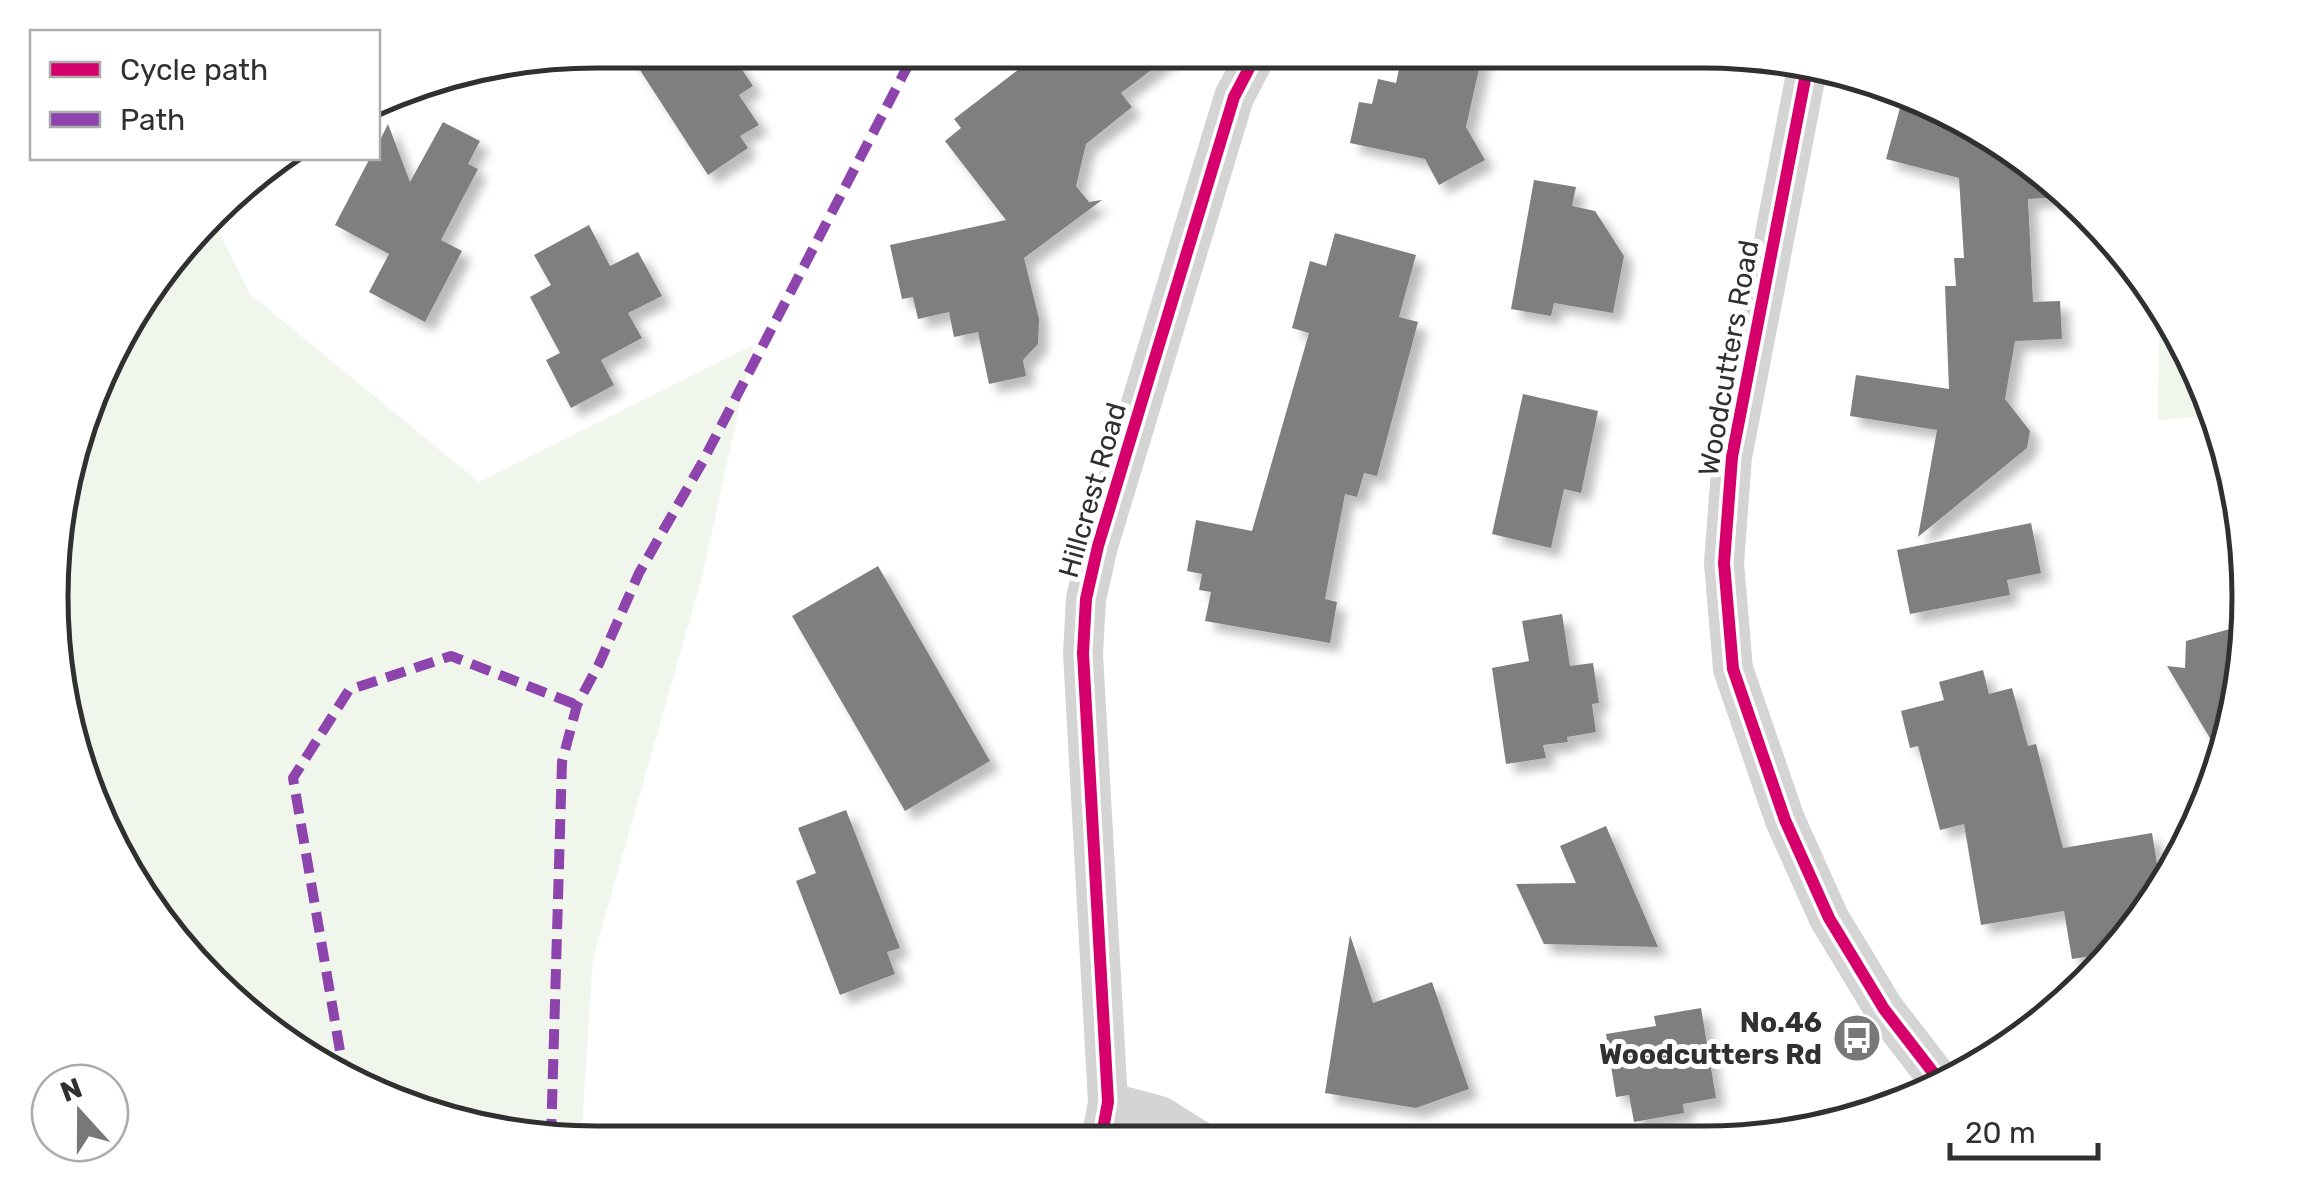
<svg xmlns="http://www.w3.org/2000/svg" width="2300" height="1193" font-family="Rubik,sans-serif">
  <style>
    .green { fill: #f1f6ed }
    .building { fill: #7f7f7f; filter: url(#shadow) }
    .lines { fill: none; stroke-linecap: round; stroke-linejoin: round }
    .minor { stroke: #d4d4d4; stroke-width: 40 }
    .quiet { stroke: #8e44ad; stroke-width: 10; stroke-dasharray: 20 10; stroke-linecap: butt }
    .cycleway-casing { stroke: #fff; stroke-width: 19 }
    .cycleway { stroke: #d6006c; stroke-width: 12 }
    .labels { text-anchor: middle; stroke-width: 10; stroke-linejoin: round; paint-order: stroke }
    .street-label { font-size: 28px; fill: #303030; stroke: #fff }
    .poi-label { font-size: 28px; font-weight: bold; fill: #303030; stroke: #fff; text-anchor: end }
    .rim { fill: none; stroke: #303030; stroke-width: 5 }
  </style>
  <defs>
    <filter id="shadow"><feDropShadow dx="9" dy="9" stdDeviation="5" flood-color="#0004"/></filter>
  </defs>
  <rect width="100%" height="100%" fill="#fff"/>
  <path class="green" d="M 212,218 L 250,294 L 479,482 L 753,345 L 701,581 L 593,959 L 581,1142 L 561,1142 L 354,1086 L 210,983 L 106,838 L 55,667 L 68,456 L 142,293 Z
    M 2164,322 L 2218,415 L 2158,420 L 2159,323 Z"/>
  <path class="building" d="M 627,50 L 729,50 L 753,86 L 739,95 L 759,125 L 740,136 L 748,148 L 708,175 Z
    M 1044,50 L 1176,51 L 1121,93 L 1132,107 L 1086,144 L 1076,186 L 1089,202 L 1102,200 L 1024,258 L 1039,319 L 1038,344 L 1023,360 L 1026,376 L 989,384 L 978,332 L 954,337 L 949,312 L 918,319 L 913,297 L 902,299 L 890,245 L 1006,220 L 945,141 L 961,128 L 954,119 Z
    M 1403,51 L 1483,51 L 1466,127 L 1485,160 L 1439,185 L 1425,159 L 1350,143 L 1359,102 L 1372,104 L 1378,79 L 1396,83 Z
    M 1900,108 L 1974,129 L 2063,197 L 2028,199 L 2033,302 L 2060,301 L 2062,339 L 2015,341 L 2005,399 L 2030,431 L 2027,448 L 1918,537 L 1937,430 L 1850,416 L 1856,375 L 1949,389 L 1945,286 L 1956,286 L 1954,258 L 1964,258 L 1959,178 L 1886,159 Z
    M 443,122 L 480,141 L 468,164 L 478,169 L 441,240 L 462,251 L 425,322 L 369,292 L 389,254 L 335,225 L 370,158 L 378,158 L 378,144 L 388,124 L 410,182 Z
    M 1534,180 L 1576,187 L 1572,206 L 1595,211 L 1624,256 L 1613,313 L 1554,303 L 1551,316 L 1511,309 Z
    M 589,225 L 610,266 L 638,252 L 662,296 L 628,313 L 642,338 L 601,360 L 614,385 L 571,408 L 546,360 L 560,353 L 530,297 L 551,285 L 534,255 Z
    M 1335,233 L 1416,255 L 1399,317 L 1418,322 L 1377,476 L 1364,473 L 1357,497 L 1345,494 L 1325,599 L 1337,602 L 1330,643 L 1205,621 L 1211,592 L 1199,590 L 1202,574 L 1187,571 L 1196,520 L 1252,531 L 1309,333 L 1292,328 L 1310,261 L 1326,266 Z
    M 1523,394 L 1598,411 L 1581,493 L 1564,489 L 1551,548 L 1492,534 Z
    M 2031,523 L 2041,573 L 2007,580 L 2010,595 L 1910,614 L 1897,550 Z
    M 878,566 L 990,761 L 905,811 L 792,616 Z
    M 1562,614 L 1570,666 L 1593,663 L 1599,703 L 1592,704 L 1596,732 L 1567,737 L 1568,742 L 1543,745 L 1546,758 L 1506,764 L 1492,668 L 1529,661 L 1522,621 Z
    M 2248,624 L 2249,633 L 2217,750 L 2167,666 L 2185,668 L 2186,641 Z
    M 1983,670 L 1989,694 L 2012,688 L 2028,746 L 2036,744 L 2063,848 L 2152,833 L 2161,888 L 2118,952 L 2072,959 L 2064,911 L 1981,925 L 1964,824 L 1940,830 L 1918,746 L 1910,748 L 1901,711 L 1944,700 L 1939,682 Z
    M 846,810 L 900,948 L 887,952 L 895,974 L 840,995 L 796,881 L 816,873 L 798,828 Z
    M 1606,826 L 1658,947 L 1544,944 L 1516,884 L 1576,883 L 1560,846 Z
    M 1350,935 L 1373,1003 L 1432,982 L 1469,1089 L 1416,1108 L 1325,1093 Z
    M 1701,1008 L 1716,1098 L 1683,1104 L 1684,1113 L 1634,1122 L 1629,1095 L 1616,1097 L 1606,1034 L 1656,1026 L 1654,1016 Z"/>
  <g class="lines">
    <path class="minor" d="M 1807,69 L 1732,457 L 1724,563 L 1733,669 L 1785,820 L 1829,918 L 1884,1009 L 1942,1084
      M 1108,1102 L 1160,1116 L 1198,1140
      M 1101,1140 L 1108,1102 L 1083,653 L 1086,599 L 1098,546 L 1234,97 L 1258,51"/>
    <path class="quiet" d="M 345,1080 L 293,778 L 349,690 L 451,656 L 577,705
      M 551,1139 L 562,762 L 577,705 L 599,664 L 639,573 L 703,461 L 916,50"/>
    <g class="cycleway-casing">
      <path id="cycleway" d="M 1807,69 L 1732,457 L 1724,563 L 1733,669 L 1785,820 L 1829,918 L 1884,1009 L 1942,1084
        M 1101,1140 L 1108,1102 L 1083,653 L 1086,599 L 1098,546 L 1234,97 L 1258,51"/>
    </g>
    <use href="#cycleway" class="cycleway"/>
  </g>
  <defs>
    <g id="bus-disc" transform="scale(2.5)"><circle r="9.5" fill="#787878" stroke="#fff"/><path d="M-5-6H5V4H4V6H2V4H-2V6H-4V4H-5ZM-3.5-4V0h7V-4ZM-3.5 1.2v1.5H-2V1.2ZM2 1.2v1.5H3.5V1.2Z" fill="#fff"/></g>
  </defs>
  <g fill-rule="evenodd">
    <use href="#bus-disc" x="1857" y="1038"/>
  </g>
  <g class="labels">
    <g class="street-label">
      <text transform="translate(1728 358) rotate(-80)" y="10">Woodcutters Road</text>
      <text transform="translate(1092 490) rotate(-74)" y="10">Hillcrest Road</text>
    </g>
    <g class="poi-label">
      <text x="1822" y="1032">No.46<tspan x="1822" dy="32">Woodcutters Rd</tspan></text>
    </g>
  </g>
  <path d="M0 0H2300V1193H0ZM597 68H1703A529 529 0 0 1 2232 597V597A529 529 0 0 1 1703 1126H597A529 529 0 0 1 68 597V597A529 529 0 0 1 597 68Z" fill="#fff" fill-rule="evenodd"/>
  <path class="rim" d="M597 68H1703A529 529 0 0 1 2232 597V597A529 529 0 0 1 1703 1126H597A529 529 0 0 1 68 597V597A529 529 0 0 1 597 68Z"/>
  <rect x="30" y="30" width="350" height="130" fill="#ffffff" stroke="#acacac" stroke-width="2.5"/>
  <rect x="50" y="62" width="50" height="15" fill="#d6006c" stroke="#acacac" stroke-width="2.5"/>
  <text x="120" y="80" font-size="30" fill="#303030">Cycle path</text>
  <rect x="50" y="112" width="50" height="15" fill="#8e44ad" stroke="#acacac" stroke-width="2.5"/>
  <text x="120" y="130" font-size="30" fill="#303030">Path</text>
  <g transform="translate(80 1113) rotate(339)"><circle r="48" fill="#ffffff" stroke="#acacac" stroke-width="2.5"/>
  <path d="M0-8L18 38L0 25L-18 38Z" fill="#787878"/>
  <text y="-15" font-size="28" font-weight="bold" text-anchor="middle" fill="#303030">N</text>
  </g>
  <path d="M1950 1143v15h148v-15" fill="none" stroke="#303030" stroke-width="5"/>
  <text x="1965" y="1143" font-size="30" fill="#303030" stroke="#ffffff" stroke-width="8" paint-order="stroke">20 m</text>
</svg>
